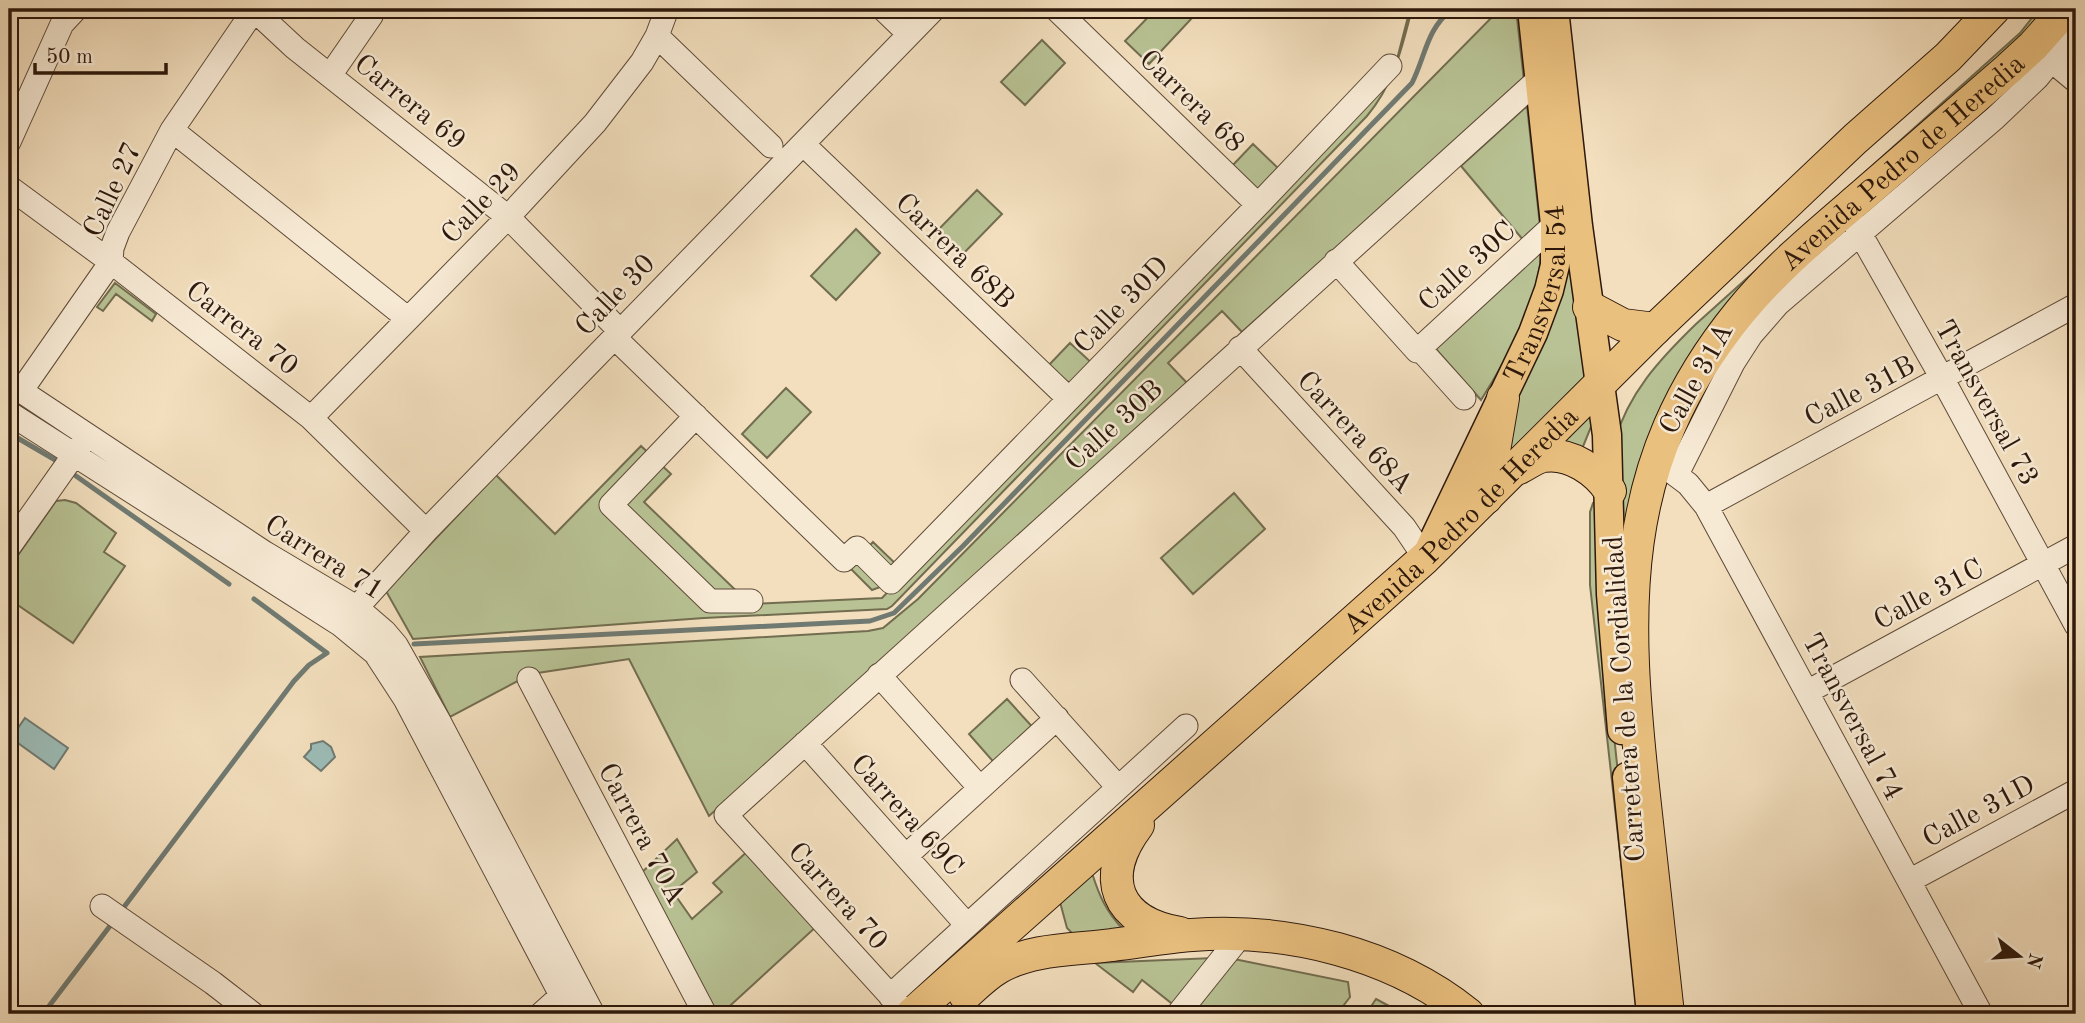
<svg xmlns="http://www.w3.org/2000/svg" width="2085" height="1023" font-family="'Old Standard TT',serif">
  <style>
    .green { fill: #b8c294; stroke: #726d50; stroke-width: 2 }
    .water { fill: #9cbcb6; stroke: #707a72; stroke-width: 2 }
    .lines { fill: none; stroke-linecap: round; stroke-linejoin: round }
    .stream { stroke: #707a72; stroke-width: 5 }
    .minor-casing { stroke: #5e4a38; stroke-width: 25 }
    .major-casing { stroke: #2d180b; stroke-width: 31 }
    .highway-casing { stroke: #2d180b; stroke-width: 34 }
    .minor { stroke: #f7ead5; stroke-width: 23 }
    .major { stroke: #eac07f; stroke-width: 28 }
    .highway { stroke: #eac07f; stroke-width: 32 }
    .labels { text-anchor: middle; stroke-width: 5; stroke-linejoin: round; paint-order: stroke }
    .street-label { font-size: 28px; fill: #2d180b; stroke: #f7ead5 }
  </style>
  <rect width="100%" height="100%" fill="#f3dfbe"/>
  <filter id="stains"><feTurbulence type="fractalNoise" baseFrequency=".00286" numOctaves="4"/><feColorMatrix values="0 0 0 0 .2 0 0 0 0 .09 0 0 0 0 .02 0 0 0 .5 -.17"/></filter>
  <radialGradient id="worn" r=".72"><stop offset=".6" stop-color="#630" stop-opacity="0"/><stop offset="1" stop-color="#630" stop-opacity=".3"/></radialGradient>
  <path class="green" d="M 1156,9 L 1183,9 L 1192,18 L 1149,64 L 1125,41 Z
    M 1410,9 L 1412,9 C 1401,50 1395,82 1367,116 L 892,606 L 887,609 L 704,618 L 413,639 L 386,591 L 496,475 L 555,534 L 641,446 L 671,474 L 644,502 L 750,604 L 882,598 L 1395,67 Z
    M 1500,9 L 1516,9 L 1524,81 L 1242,332 L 1222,311 L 1168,363 L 1188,384 L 931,619 L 709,816 L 629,659 L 531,674 L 450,717 L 420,657 L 868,631 L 883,628 L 918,599 Z
    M 2039,9 L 2055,9 L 1686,372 L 1620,636 L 1614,443 C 1628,393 1660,359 1696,324 L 2020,33 Z
    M 1042,40 L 1065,63 L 1025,105 L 1001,82 Z
    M 1527,106 L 1540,226 L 1524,241 L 1461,166 Z
    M 1253,144 L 1282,172 L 1260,195 L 1231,167 Z
    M 977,190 L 1002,214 L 961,256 L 937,231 Z
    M 856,229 L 880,253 L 836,300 L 811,276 Z
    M 1567,234 L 1590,378 L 1499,475 L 1506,409 Z
    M 1541,248 C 1542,295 1506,361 1481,400 L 1435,348 Z
    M 115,283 L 156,314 L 152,321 L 116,294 L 103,311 L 97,307 Z
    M 1070,343 L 1095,366 L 1071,391 L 1047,367 Z
    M 786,388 L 811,412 L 767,458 L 742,434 Z
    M 1589,399 L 1595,417 L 1580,454 L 1546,444 Z
    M 1234,493 L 1265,529 L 1193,594 L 1161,558 Z
    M 1598,499 L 1603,632 L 1643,1009 L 1638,1014 L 1590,585 L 1590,512 L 1593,503 Z
    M 65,500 L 76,503 L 116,533 L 104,552 L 125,566 L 73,643 L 9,599 L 9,568 L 56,501 Z
    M 873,542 L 900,568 L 883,586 L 872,590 L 849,567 Z
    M 1007,699 L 1037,732 L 998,767 L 969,734 Z
    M 677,839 L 697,872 L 673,892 L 692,919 L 722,892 L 713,883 L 750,849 L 818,925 L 721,1014 L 711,1014 L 637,877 Z
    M 1092,873 C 1099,895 1106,912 1123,929 L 1075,936 L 1067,928 L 1060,902 Z
    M 1213,958 L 1175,1006 L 1142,980 L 1133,992 L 1095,963 Z
    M 1234,959 L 1348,982 L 1350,997 L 1337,1014 L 1192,1014 Z
    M 1376,999 L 1404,1014 L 1366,1014 Z"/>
  <path class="water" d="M 25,718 L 68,748 L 54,769 L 11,738 Z
    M 323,741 L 331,747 L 335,757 L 321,771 L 304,757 L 311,749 L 311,744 Z"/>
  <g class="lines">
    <path class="stream" d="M 9,433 L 57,461
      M 76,476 L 229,584
      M 414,644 L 870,621 L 894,613 L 963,546 L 1412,83 C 1426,55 1426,30 1452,9
      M 121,911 L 294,681 L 309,665 L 327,653 L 254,599
      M 43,1014 L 113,922"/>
    <g class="minor-casing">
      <path id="minor" d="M 253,9 L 295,48 L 508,217 L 620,331
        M 883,9 L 909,34
        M 1056,9 L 1258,205
        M 657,36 L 771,146
        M 2041,52 L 2076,81
        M 331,74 L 371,16 L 373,9
        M 172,130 L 407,318
        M 9,142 L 62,24 L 76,9
        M 803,144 L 1069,399
        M 9,187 L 111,262 L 311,418 L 426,531
        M 1853,221 L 1942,378 L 2076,625
        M 1336,261 L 1417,351 L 1555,224
        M 614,337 L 844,560 L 857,548 L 891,582 L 1258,205 L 1390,66
        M 1240,348 L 1404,527 L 1425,558
        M 1419,348 L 1464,398
        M 9,383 L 265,553 L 356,607 L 385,632 L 396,645 L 440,723 L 593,1014
        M 21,391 L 111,262 L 112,248 L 118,232 L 172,130 L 254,10
        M 9,413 L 341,625 L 375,653 L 405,699 L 571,1014
        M 696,416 L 611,505 L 710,601 L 751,601
        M 311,418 L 508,217 L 595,123 L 642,62 L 657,36 L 667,9
        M 1656,460 L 1688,484 L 1706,506 L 1981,1014
        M 1677,474 L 1733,363 L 1751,335 L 1778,304 L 1995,118 L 2037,78 L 2076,30
        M 1706,506 L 2076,305
        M 9,547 L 83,442
        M 341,625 L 426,531 L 934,9
        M 879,675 L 980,788
        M 529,679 L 705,1014
        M 1022,680 L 1118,787
        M 1807,692 L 2076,546
        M 805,743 L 966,924
        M 906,856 L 1057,718
        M 1909,881 L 2076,791
        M 102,906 L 213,983 L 253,1014
        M 890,996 L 1186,726
        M 541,1014 L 561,996
        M 907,1014 L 726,815 L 1540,78
        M 1178,1014 L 1242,934"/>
    </g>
    <g class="major-casing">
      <g id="major">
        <path d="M 1554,9 L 1578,226 L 1607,435 L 1611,594 L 1622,730"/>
        <path id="s1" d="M 1430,548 L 1533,333 L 1549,290 L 1555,265 L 1555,224 L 1532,9"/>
        <path d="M 1627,777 L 1651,1014"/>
      </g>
    </g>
    <g class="highway-casing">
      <g id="highway">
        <path d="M 1589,307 L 1623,325 L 1655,329"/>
        <path d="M 1519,468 C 1527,464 1536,457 1544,456 C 1570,452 1597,471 1610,491"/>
        <path d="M 1486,498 L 1503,398"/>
        <path d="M 1138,825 C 1098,878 1116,922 1180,933"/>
        <path d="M 965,995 C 976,985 986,975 998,968 C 1032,948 1075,950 1112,945 C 1139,942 1165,937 1192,935 C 1288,928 1392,953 1468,1014"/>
        <path id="s2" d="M 912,1014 L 1425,558 L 1655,329 L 1855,139 L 1948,57 L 1994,9"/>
        <path id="s3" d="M 1668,1014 C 1660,942 1652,869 1644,796 C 1624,612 1615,465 1740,312 C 1776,268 1820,232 1863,195 C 1911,153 1959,111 2008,69 L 2033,46 L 2066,9"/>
      </g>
    </g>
    <use href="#minor" class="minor"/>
    <use href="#major" class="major"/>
    <use href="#highway" class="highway"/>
  </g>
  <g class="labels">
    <g class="street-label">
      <text transform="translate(1193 100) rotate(44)" y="10">Carrera 68</text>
      <text transform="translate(411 101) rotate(39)" y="10">Carrera 69</text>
      <text dy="10" stroke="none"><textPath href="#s3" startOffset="950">Avenida Pedro de Heredia</textPath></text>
      <text transform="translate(111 189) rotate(-65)" y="10">Calle 27</text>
      <text transform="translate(480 202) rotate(-46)" y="10">Calle 29</text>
      <text transform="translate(956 250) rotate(44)" y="10">Carrera 68B</text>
      <text transform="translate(1466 265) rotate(-42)" y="10">Calle 30C</text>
      <text dy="10" stroke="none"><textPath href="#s1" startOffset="278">Transversal 54</textPath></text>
      <text transform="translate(614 294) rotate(-46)" y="10">Calle 30</text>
      <text transform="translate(1120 304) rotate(-46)" y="10">Calle 30D</text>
      <text transform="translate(243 327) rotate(38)" y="10">Carrera 70</text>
      <text transform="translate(1695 378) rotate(-61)" y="10">Calle 31A</text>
      <text transform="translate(1859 390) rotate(-28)" y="10">Calle 31B</text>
      <text transform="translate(1988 402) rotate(61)" y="10">Transversal 73</text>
      <text transform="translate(1113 424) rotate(-42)" y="10">Calle 30B</text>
      <text transform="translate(1356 431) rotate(47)" y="10">Carrera 68A</text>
      <text dy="10" stroke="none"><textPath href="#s2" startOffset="738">Avenida Pedro de Heredia</textPath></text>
      <text transform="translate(325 556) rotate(32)" y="10">Carrera 71</text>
      <text transform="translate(1928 593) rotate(-28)" y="10">Calle 31C</text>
      <text transform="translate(1623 699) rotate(-94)" y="10">Carretera de la Cordialidad</text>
      <text transform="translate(1854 716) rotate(62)" y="10">Transversal 74</text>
      <text transform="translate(1978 810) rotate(-28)" y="10">Calle 31D</text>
      <text transform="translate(908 814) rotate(48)" y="10">Carrera 69C</text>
      <text transform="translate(643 833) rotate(62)" y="10">Carrera 70A</text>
      <text transform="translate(839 895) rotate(48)" y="10">Carrera 70</text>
    </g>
  </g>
  <rect width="2085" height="1023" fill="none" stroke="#f3dfbe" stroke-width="35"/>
  <rect x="10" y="10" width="2064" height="1002" fill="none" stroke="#2d180b" stroke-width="3.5"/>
  <rect x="18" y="18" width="2050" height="988" fill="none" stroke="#2d180b" stroke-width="2"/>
  <g transform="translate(2019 956) rotate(107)" stroke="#f7ead5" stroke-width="5" paint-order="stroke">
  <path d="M0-5L12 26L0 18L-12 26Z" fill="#2d180b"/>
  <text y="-10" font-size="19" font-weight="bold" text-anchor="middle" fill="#2d180b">N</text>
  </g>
  <path d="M35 63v10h131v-10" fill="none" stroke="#2d180b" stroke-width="3.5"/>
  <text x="46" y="63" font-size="21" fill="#2d180b" stroke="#f7ead5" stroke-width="5" paint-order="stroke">50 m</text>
  <rect width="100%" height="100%" filter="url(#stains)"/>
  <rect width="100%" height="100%" fill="url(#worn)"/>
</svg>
